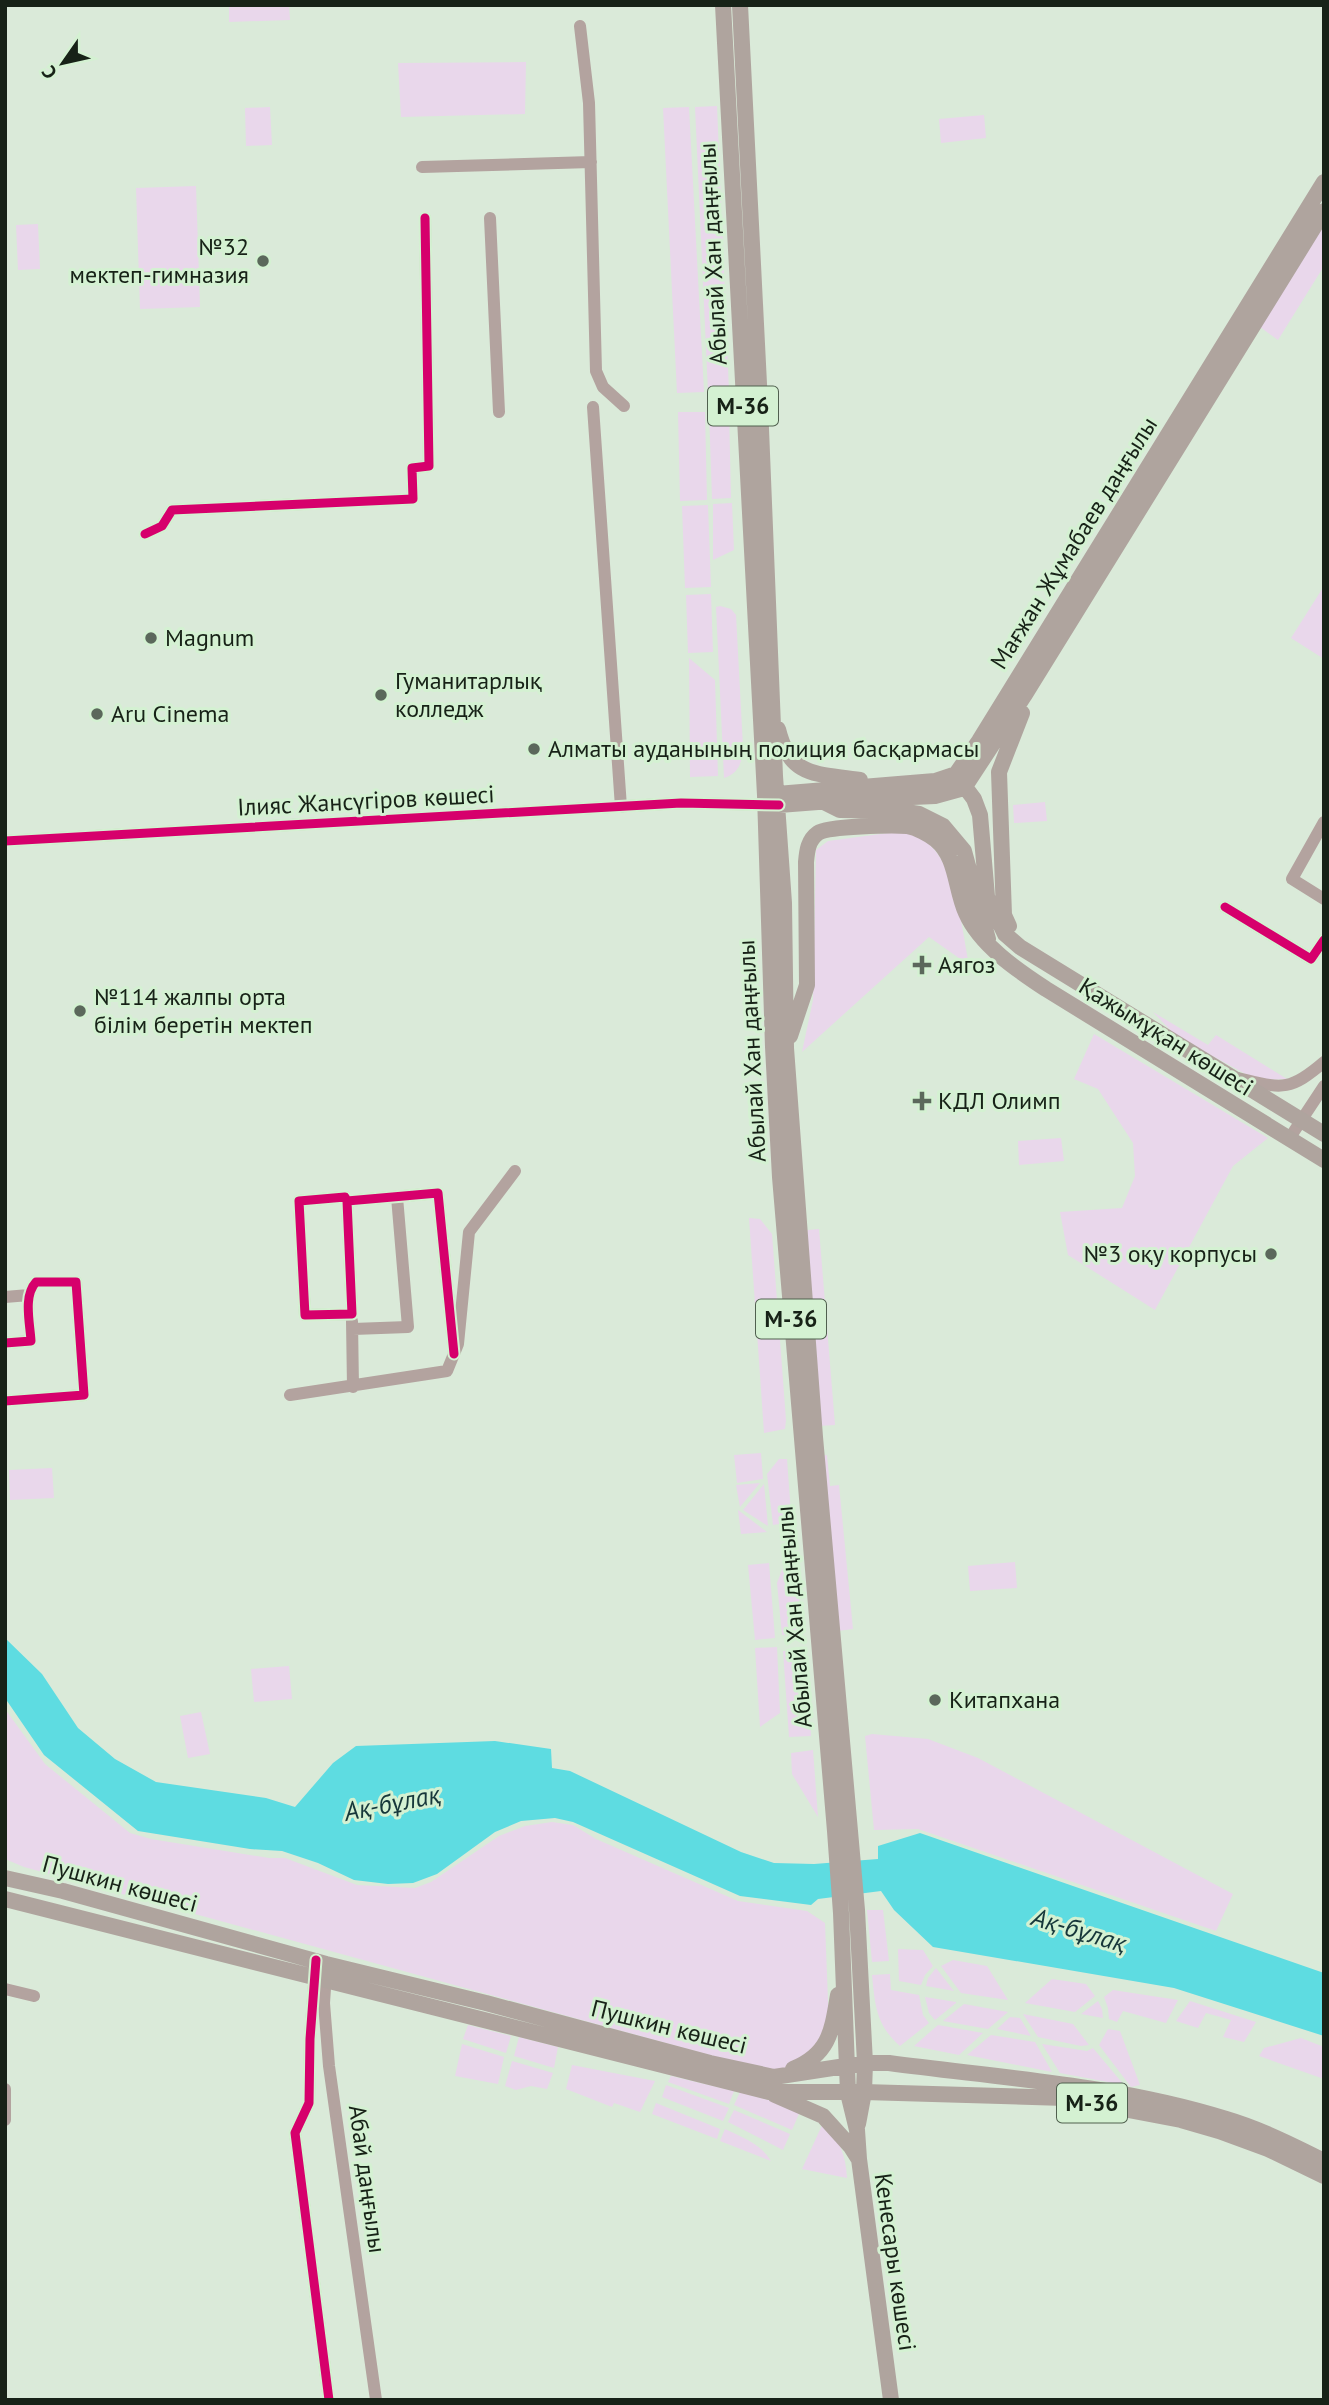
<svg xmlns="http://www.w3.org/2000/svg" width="1329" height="2405" font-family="'PT Sans',sans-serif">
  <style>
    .green { fill: #e9d7eb }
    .water { fill: #5edce1 }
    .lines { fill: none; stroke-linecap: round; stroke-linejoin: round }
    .minor { stroke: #b3a39f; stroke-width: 12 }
    .major { stroke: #afa49e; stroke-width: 16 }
    .cycleway-casing { stroke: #d4f1d2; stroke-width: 13 }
    .cycleway { stroke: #d6006c; stroke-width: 9 }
    .poi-dot { fill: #5b685b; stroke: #d4f1d2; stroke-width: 2.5 }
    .labels { text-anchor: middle; stroke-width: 6; stroke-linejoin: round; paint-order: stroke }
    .shield { fill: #d4f1d2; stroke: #50604f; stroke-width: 2 }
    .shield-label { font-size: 23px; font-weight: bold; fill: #172217 }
    .poi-label { font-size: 24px; fill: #172217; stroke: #d4f1d2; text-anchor: start }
    .street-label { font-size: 24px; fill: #172217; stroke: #d4f1d2 }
    .water-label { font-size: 26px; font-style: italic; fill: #16373a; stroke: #d4f1d2 }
  </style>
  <rect width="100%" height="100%" fill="#daead9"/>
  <path class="green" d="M 229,5 L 289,5 L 290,20 L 229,22 Z
    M 526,62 L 525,114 L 401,117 L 398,63 Z
    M 717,106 L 729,391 L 708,392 L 695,107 Z
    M 270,107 L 272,145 L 246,146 L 245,108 Z
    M 689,107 L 704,392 L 677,393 L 663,108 Z
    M 984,115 L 986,138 L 941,143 L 939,119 Z
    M 196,186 L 200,307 L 140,309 L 136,188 Z
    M 38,224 L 40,269 L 18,270 L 16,225 Z
    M 1324,224 L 1324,266 L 1278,340 L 1260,327 Z
    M 709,411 L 729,411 L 731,498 L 712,499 Z
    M 678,412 L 705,412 L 707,500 L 680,501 Z
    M 732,503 L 734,550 L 713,560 L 713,504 Z
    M 708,505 L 711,587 L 685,588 L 682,506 Z
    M 1324,586 L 1324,659 L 1291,638 Z
    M 711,594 L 713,652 L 688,653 L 686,595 Z
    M 720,606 L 731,609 L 736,615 L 743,747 C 742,763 739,773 724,778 L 716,607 Z
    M 689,658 L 715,680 L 718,776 L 690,777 Z
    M 1045,802 L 1047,821 L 1014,823 L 1013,805 Z
    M 909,832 C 917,837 926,841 932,847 C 957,873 962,930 969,965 L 929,937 L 802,1052 L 813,1000 L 816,850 L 828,841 L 888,833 Z
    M 1153,1012 L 1208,1045 L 1216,1035 L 1287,1079 L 1267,1080 L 1251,1077 L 1176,1036 Z
    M 1094,1034 L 1268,1138 L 1233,1166 L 1155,1310 L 1068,1255 L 1060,1212 L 1122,1208 L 1135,1176 L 1133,1143 L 1098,1089 L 1074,1079 Z
    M 1061,1138 L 1064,1161 L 1019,1165 L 1018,1141 Z
    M 749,1218 L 760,1219 L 772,1234 L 786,1420 L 785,1429 L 764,1433 Z
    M 819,1229 L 835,1425 L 818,1426 L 803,1234 L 808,1230 Z
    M 761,1453 L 763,1479 L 737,1483 L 734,1455 Z
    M 827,1455 L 830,1486 L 839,1485 L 853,1629 L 838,1631 L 819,1456 Z
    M 779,1459 L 787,1459 L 791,1514 L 785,1523 L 773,1525 L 767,1474 Z
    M 52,1468 L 54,1498 L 10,1500 L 9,1470 Z
    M 760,1483 L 740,1507 L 736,1485 Z
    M 764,1484 L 768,1526 L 743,1510 Z
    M 738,1510 L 767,1532 L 741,1534 Z
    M 1015,1562 L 1017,1588 L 970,1591 L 968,1566 Z
    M 769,1563 L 775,1638 L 755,1640 L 748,1565 Z
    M 789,1566 L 797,1583 L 803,1631 L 798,1636 L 782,1635 L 777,1583 L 783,1567 Z
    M 777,1647 L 780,1713 L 760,1727 L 755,1648 Z
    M 805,1650 L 811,1736 L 789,1737 L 783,1651 Z
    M 289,1666 L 292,1699 L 254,1702 L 251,1669 Z
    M 5,1709 L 45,1764 L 130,1833 L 151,1839 L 269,1858 L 285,1858 L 357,1885 L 415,1888 L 431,1882 L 499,1836 L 525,1826 L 552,1822 L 573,1825 L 596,1839 L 738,1901 L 807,1911 L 825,1923 L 829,2027 L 808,2059 L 775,2073 L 24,1867 L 5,1859 Z
    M 201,1712 L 210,1754 L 188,1758 L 180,1716 Z
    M 872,1734 L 928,1739 L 978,1758 L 1233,1894 L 1216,1931 L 918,1829 L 874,1830 L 865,1736 Z
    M 813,1750 L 818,1817 L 792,1774 L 791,1753 Z
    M 867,1910 L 883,1910 L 889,1961 L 872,1962 Z
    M 898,1949 L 923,1950 L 933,1966 L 925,1975 L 921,1985 L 899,1981 Z
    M 953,1960 L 987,1966 L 1008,2000 L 961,1993 L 941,1966 Z
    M 936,1968 L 954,1991 L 926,1986 L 928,1978 Z
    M 890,1974 L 891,1990 L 919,1995 L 923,2015 L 929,2023 L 900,2046 C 876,2025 875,2005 872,1975 Z
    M 1052,1979 L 1086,1984 L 1095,1996 L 1075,2012 L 1025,2003 Z
    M 1113,1990 L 1178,2000 L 1166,2023 L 1123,2011 L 1117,2022 L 1109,2019 L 1108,2008 L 1104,1997 Z
    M 925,1997 L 956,2002 L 956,2003 L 935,2020 L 929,2013 Z
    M 1098,2001 L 1102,2009 L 1103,2018 L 1081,2014 Z
    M 1190,2001 L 1256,2022 L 1244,2042 L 1223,2037 L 1231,2020 L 1206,2013 L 1198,2028 L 1176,2021 Z
    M 964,2004 L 1008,2012 L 988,2029 L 943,2021 Z
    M 1023,2014 L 1073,2024 L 1089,2045 L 1081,2046 L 1038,2037 Z
    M 1010,2017 L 1020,2018 L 1031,2036 L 997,2029 Z
    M 468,2025 L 511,2036 L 506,2053 L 463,2039 Z
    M 938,2025 L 983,2033 L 959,2055 L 914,2046 Z
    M 1108,2029 L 1120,2031 L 1140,2085 L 1131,2087 L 1099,2045 Z
    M 991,2035 L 1035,2042 L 1052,2072 L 967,2055 Z
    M 519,2037 L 558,2047 L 554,2068 L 514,2056 Z
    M 1301,2038 L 1324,2047 L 1324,2079 L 1259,2056 L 1264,2048 Z
    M 462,2044 L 504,2057 L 498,2084 L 455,2076 Z
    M 1042,2044 L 1087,2051 L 1093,2048 L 1124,2085 L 1060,2073 Z
    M 512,2061 L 553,2073 L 547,2089 L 531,2086 L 516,2090 L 505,2086 Z
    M 572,2065 L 655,2081 L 640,2112 L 614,2103 L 612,2107 L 566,2089 Z
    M 671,2076 L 734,2091 L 729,2104 L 668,2082 Z
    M 666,2085 L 729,2108 L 723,2121 L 662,2097 Z
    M 740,2092 L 801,2109 L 792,2130 L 734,2105 Z
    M 656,2103 L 720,2129 L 717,2139 L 652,2114 Z
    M 734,2110 L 790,2134 L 783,2150 L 728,2122 Z
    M 823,2123 C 839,2137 846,2156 847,2178 L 802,2169 Z
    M 725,2129 C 743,2138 760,2143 771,2161 L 720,2141 Z"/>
  <path class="water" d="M 5,1638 L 42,1674 L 78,1728 L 115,1759 L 156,1782 L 266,1798 L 295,1807 L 333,1763 L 356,1746 L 495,1741 L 551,1749 L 552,1768 L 570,1771 L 741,1852 L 774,1863 L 814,1864 L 878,1859 L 878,1846 L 920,1833 L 1324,1973 L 1324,2036 L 1174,1988 L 933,1947 L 894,1910 L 881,1891 L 818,1899 L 811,1905 L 740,1896 L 573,1822 L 555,1818 L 521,1821 L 495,1832 L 437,1874 L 413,1883 L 388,1884 L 354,1880 L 318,1863 L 282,1851 L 250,1849 L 138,1831 L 44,1755 L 5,1698 Z"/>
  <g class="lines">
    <path class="minor" d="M 580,26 L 589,103 L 596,371 L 603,387 L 624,406
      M 422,167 L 591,162
      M 490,218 L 499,412
      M 593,407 L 621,807
      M 145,534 L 162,526 L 172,510 L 413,499 L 412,468 L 429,466 L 425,218
      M 1324,822 L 1292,879 L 1324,899
      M 5,841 L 681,803 L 774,805
      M 1225,907 L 1311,959 L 1324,940
      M 1238,1078 C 1281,1088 1288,1093 1324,1062
      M 1289,1139 L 1324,1086
      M 347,1201 L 352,1314 L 305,1315 L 299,1201 L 345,1197 L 347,1201 L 438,1193 L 454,1354
      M 5,1297 L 29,1295
      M 352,1321 L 353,1387
      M 353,1329 L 408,1327 L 397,1197
      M 5,1343 L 31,1341 C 30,1323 23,1296 36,1282 L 76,1282 L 84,1395 L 5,1401
      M 290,1395 L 447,1371 L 458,1344 L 469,1232 L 515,1171
      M 315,1971 L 310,2039 L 309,2103 L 295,2133 L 329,2400
      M 326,1973 L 324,2003 L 329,2066 L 376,2400
      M 5,1989 L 34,1996
      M 5,2089 L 5,2120"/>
    <path class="major" d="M 723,5 L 765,795 L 773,1047 L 780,1177 L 835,1831 L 841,1913 L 848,2093 L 857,2130 L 859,2159 L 891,2400
      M 740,5 L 760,404 L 775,776 L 784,903 L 786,1048 L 815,1437 L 857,1910 L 865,2063 L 864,2092 L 858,2124
      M 778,729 C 790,779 818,773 860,780
      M 959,779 L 974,799 L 980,815 L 988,908
      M 964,788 L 1024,696 L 1324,211
      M 777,794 L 935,781 L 956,774 L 979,741 L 1324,182
      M 824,802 L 840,810 L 900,811 L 919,814 L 943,826 L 964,851 L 988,939
      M 779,805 L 844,800 L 935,796 L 964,788
      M 987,897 L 1005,934 L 1020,947 L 1324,1134
      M 1009,926 L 1004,915 L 999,772 L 1022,713
      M 790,1036 L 807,985 L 806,862 C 807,851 808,840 818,833 C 828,826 893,825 907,826 C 917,828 929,834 936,840 C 957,857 955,889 966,913 C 980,945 1017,970 1046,989 L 1324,1160
      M 5,1878 L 63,1891 L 326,1964 L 486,2003 L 710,2063 L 774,2077 L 865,2063 L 889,2063 C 1002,2078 1117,2085 1226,2119 C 1260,2129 1292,2145 1324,2161
      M 5,1899 L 769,2092 L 864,2092 L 1065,2098 L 1181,2120 L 1219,2131 L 1268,2149 L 1324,2176
      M 793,2069 C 830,2054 832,2030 838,1995
      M 775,2095 L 823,2116 L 851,2147 L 858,2158"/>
    <g class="cycleway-casing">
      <path id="cycleway" d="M 145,534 L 162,526 L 172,510 L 413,499 L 412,468 L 429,466 L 425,218
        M 5,841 L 681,803 L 779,805
        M 1225,907 L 1311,959 L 1324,940
        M 347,1201 L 352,1314 L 305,1315 L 299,1201 L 345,1197 L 347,1201 L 438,1193 L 454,1354
        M 5,1343 L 31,1341 C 30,1323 23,1296 36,1282 L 76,1282 L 84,1395 L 5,1401
        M 316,1960 L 310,2039 L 309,2103 L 295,2133 L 329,2400"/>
    </g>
    <use href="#cycleway" class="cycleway"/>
  </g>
  <g class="poi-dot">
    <circle cx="263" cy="261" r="7"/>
    <circle cx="151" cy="638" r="7"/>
    <circle cx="381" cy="695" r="7"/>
    <circle cx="97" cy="714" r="7"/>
    <circle cx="534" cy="749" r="7"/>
    <path d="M918.5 954.5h7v7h7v7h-7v7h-7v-7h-7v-7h7z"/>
    <circle cx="80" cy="1011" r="7"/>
    <path d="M918.5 1090.5h7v7h7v7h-7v7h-7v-7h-7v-7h7z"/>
    <circle cx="1271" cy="1254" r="7"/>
    <circle cx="935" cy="1700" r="7"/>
  </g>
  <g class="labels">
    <g class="shield">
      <rect x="708" y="386.5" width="70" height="39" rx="5"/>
      <rect x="756" y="1299.5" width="70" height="39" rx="5"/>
      <rect x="1057" y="2083.5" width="70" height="39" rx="5"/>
    </g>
    <g class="shield-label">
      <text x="743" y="414">M-36</text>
      <text x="791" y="1327">M-36</text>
      <text x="1092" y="2111">M-36</text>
    </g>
    <g class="poi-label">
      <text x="249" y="255" text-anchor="end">№32<tspan x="249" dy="28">мектеп-гимназия</tspan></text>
      <text x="165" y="646">Magnum</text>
      <text x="395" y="689">Гуманитарлық<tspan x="395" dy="28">колледж</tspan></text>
      <text x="111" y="722">Aru Cinema</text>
      <text x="548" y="757">Алматы ауданының полиция басқармасы</text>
      <text x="938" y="973">Аягоз</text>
      <text x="94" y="1005">№114 жалпы орта<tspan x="94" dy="28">білім беретін мектеп</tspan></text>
      <text x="938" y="1109">КДЛ Олимп</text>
      <text x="1257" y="1262" text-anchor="end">№3 оқу корпусы</text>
      <text x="949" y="1708">Китапхана</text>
    </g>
    <g class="street-label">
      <text transform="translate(713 254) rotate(-93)" y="8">Абылай Хан даңғылы</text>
      <text transform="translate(1074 543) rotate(-58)" y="8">Мағжан Жұмабаев даңғылы</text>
      <text transform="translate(366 801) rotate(-3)" y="8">Ілияс Жансүгіров көшесі</text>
      <text transform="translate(1166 1037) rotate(32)" y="8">Қажымұқан көшесі</text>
      <text transform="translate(752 1051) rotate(-93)" y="8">Абылай Хан даңғылы</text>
      <text transform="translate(794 1617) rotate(-95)" y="8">Абылай Хан даңғылы</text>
      <text transform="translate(120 1884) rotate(15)" y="8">Пушкин көшесі</text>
      <text transform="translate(669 2027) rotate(14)" y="8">Пушкин көшесі</text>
      <text transform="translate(367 2179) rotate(82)" y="8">Абай даңғылы</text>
      <text transform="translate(895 2262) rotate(82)" y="8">Кенесары көшесі</text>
    </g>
    <g class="water-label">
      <text transform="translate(392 1803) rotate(-11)" y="9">Ақ-бұлақ</text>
      <text transform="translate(1079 1930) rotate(17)" y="9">Ақ-бұлақ</text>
    </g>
  </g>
  <rect width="1329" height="2405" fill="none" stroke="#172217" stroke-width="14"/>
  <g transform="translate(63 63) rotate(236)" stroke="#d4f1d2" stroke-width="5" paint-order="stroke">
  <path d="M0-5L12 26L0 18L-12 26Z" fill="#172217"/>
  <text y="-10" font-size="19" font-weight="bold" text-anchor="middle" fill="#172217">С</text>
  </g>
</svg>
